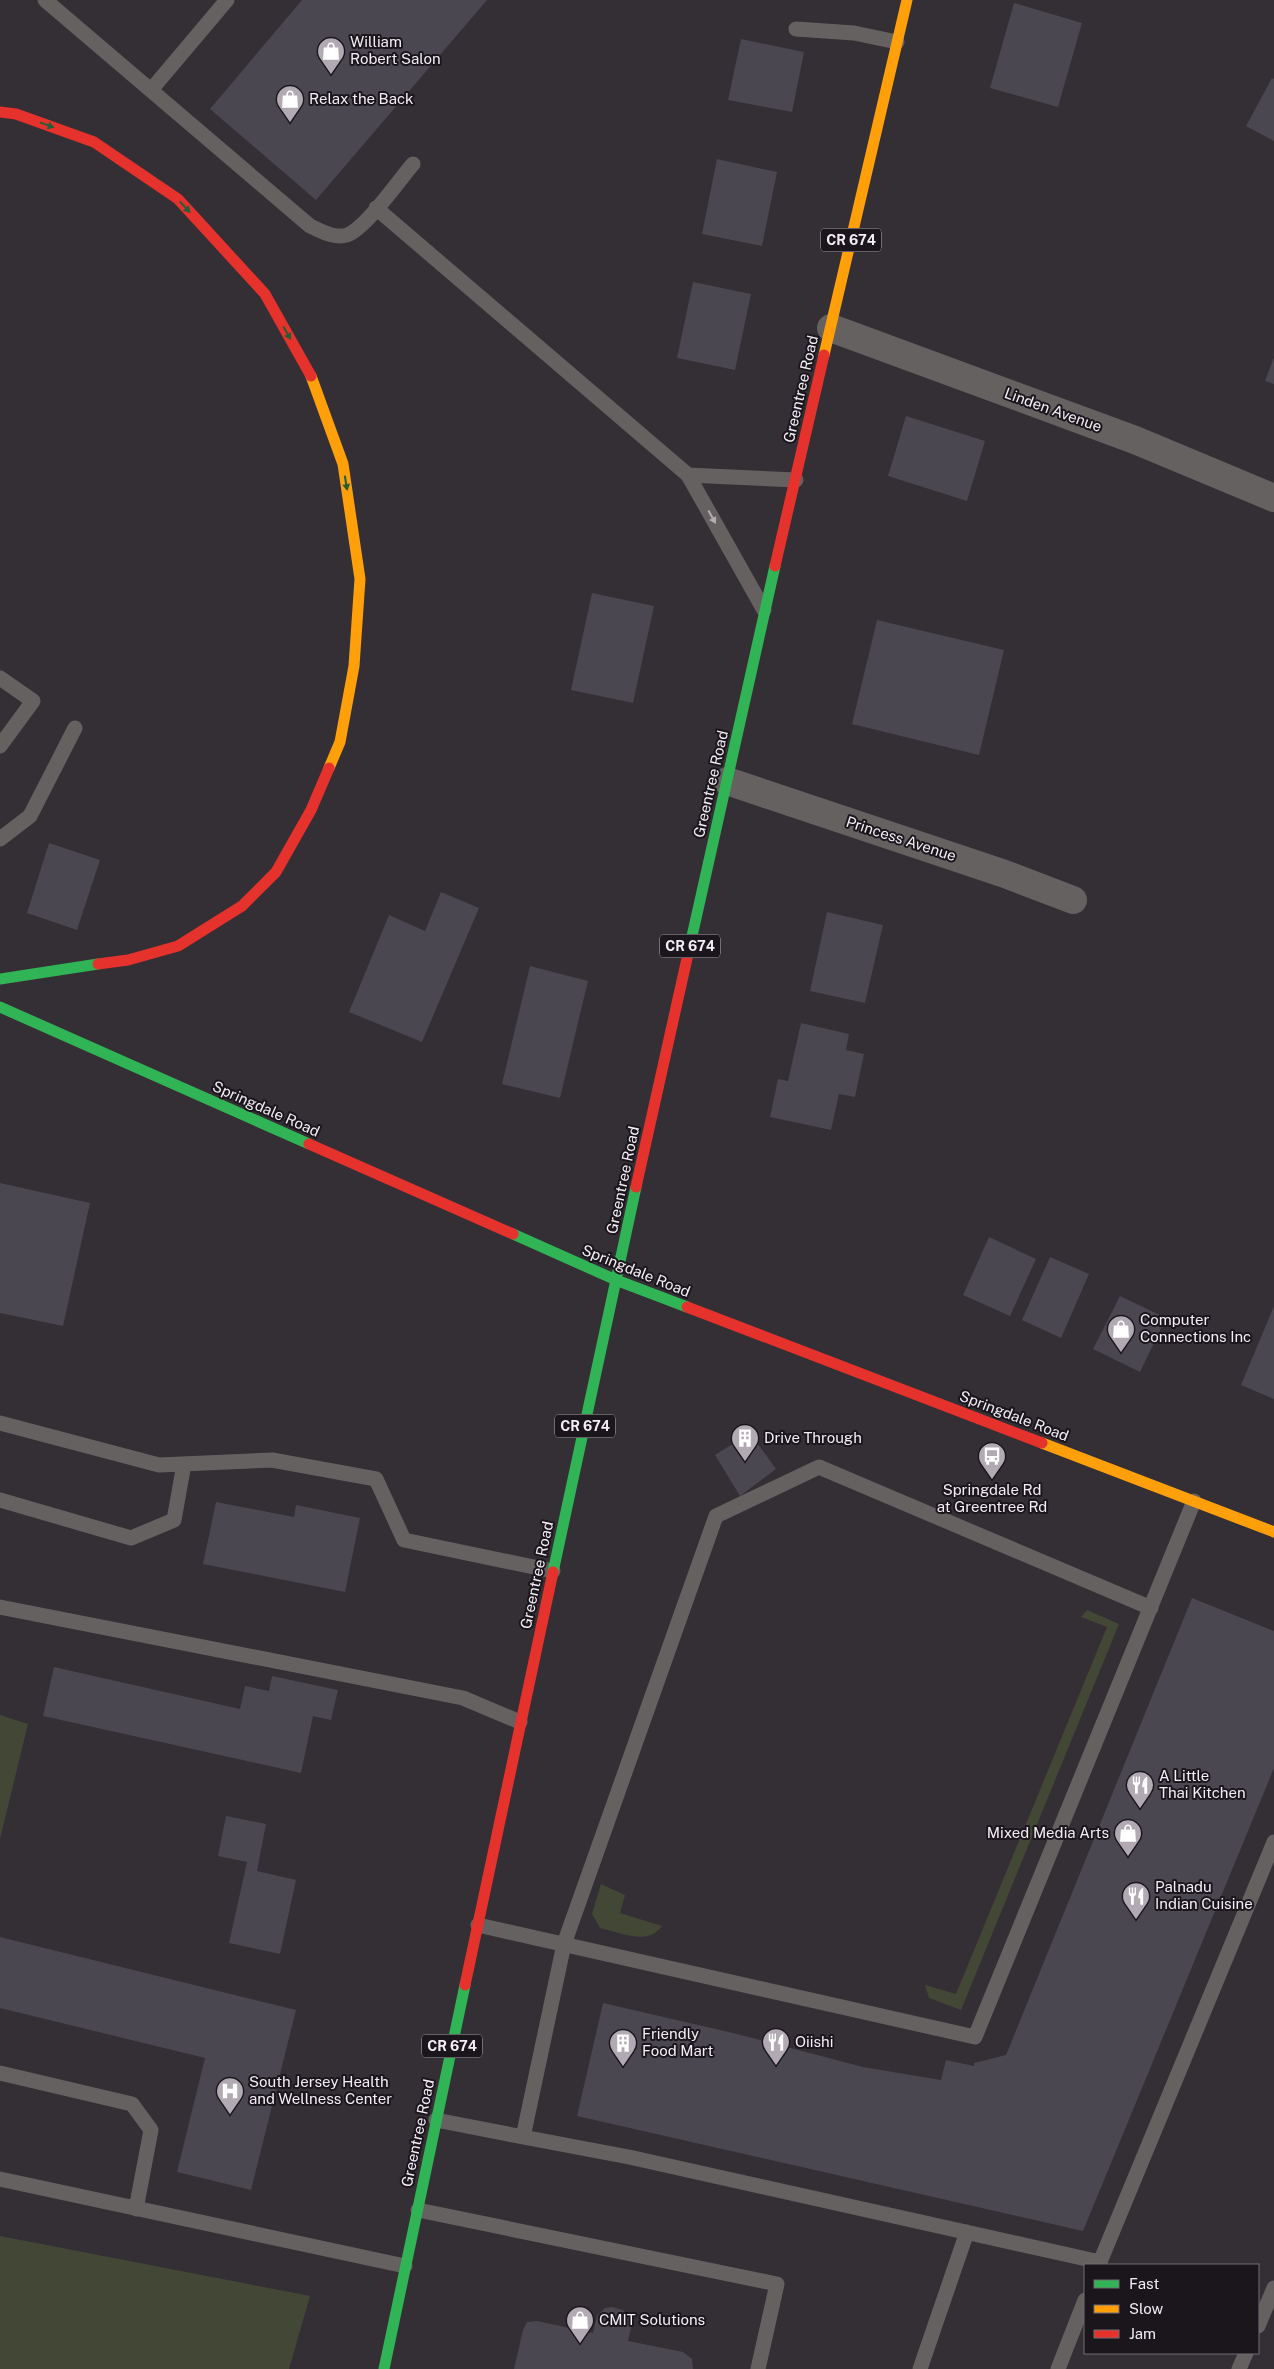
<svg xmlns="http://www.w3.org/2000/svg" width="1274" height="2369" font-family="'Public Sans',sans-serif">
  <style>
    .green { fill: #434836 }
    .building { fill: #4a4750 }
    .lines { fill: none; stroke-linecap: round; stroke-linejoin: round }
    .lane { stroke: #666161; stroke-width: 15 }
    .street { stroke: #666161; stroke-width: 28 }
    .fast { stroke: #30b455; stroke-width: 11 }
    .slow { stroke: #ff9f0a; stroke-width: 11 }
    .jam { stroke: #e5322d; stroke-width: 11 }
    .oneway { fill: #245d36 }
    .oneway2 { fill: #b4aeb3 }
    .labels { text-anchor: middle; stroke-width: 4; stroke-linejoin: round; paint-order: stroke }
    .shield { fill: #1a161c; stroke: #b3acb5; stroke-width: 1 }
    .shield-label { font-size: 14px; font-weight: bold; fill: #f4edf6 }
    .poi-label { font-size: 15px; fill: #f4edf6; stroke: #1a161c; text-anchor: start }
    .street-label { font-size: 15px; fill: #f4edf6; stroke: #1a161c }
  </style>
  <rect width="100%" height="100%" fill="#342e35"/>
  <path class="green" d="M 1087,1610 L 1119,1624 L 961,2010 L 929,1998 L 925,1985 L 956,1994 L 1107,1627 L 1081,1617 Z
    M 0,1715 L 28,1724 L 0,1839 Z
    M 601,1884 L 625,1895 L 620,1913 L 662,1926 C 648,1946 622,1933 600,1928 L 592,1914 Z
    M 0,2236 L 310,2296 L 289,2369 L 0,2369 Z"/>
  <path class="building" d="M 302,0 L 487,0 L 316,200 L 210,109 Z
    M 1014,3 L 1082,23 L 1058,107 L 990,88 Z
    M 741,39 L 804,52 L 792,112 L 728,100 Z
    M 1272,78 L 1274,79 L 1274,141 L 1246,126 Z
    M 717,159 L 777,172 L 762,246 L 702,234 Z
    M 693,282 L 751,294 L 735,370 L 677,358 Z
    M 1274,357 L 1274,384 L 1265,381 Z
    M 906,416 L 985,441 L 967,501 L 888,476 Z
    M 592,593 L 654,606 L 633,703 L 571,690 Z
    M 877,620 L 1004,650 L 979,755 L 852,724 Z
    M 49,843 L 100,860 L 77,930 L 27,913 Z
    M 441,892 L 479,908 L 422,1042 L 349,1012 L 389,915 L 425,931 Z
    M 827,912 L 883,925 L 865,1003 L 810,991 Z
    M 530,966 L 588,981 L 560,1098 L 502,1084 Z
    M 801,1023 L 849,1034 L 846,1050 L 864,1054 L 855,1097 L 839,1094 L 831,1130 L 770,1117 L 778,1079 L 788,1081 Z
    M 0,1183 L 90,1203 L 63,1326 L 0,1313 Z
    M 989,1237 L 1036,1259 L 1010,1316 L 963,1295 Z
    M 1050,1257 L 1089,1274 L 1061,1338 L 1022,1320 Z
    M 1120,1296 L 1166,1318 L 1140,1372 L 1093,1349 Z
    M 1274,1306 L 1274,1399 L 1241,1385 Z
    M 750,1433 L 776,1469 L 740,1496 L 715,1455 Z
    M 216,1502 L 294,1517 L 296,1505 L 360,1518 L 345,1592 L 203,1564 Z
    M 1192,1598 L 1274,1631 L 1274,1768 L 1083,2231 L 577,2116 L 603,2003 L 733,2033 L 863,2067 L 941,2080 L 946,2060 L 974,2066 L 974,2063 L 1006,2055 Z
    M 54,1667 L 240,1709 L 245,1686 L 269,1691 L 272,1676 L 338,1690 L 331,1720 L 313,1716 L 301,1773 L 43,1716 Z
    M 226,1816 L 266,1824 L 257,1871 L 296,1880 L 280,1954 L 229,1943 L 247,1862 L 218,1856 Z
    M 0,1937 L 296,2010 L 251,2190 L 177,2172 L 205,2058 L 0,2008 Z
    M 612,2307 L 623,2310 L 630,2318 L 632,2324 L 628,2341 L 683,2352 L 692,2359 L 693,2369 L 514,2369 L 523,2330 L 527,2322 L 537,2321 L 593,2333 L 597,2316 L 605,2308 Z"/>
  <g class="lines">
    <path class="lane" d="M 45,0 L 310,226 C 321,231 335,239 347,235 C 366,228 399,180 413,164
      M 796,29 L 854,33 L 897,42
      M 151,90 L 227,0
      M 376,208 L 688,475 L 764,610
      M 688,475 L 796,480
      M 0,678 L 33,701 L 0,746
      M 0,839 L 30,816 L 75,728
      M 0,1423 L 159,1465 L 272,1460 L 376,1479 L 404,1540 L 553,1571
      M 0,1500 L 131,1538 L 174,1520 L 184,1464
      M 0,1607 L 463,1698 L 520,1722
      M 478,1925 L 975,2037 L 1194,1501
      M 0,2073 L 132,2104 L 151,2130 L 136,2209
      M 436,2120 L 523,2137 L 564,1944 L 716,1516 L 819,1467 L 1151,1608
      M 523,2137 L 629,2157 L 1100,2262 L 1274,1842
      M 0,2179 L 405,2266
      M 418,2210 L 777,2284 L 758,2369
      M 1258,2326 L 1274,2288
      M 920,2369 L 967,2232
      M 1058,2369 L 1085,2300
      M 1239,2369 L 1246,2353"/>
    <path class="street" d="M 831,328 L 1135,440 L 1274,498
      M 727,781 L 1005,874 L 1073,900"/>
    <path class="fast" d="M 688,954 L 775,566
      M 0,979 L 98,964
      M 0,1007 L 309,1144
      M 513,1234 L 616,1280 L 687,1307
      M 553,1572 L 636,1187
      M 384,2369 L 465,1985"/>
    <path class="slow" d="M 824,355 L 907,0
      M 311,376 L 343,464 L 360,579 L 354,666 L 340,742 L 329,768
      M 1042,1443 L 1274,1532"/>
    <path class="jam" d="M 0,112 L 16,114 L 94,142 L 178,199 L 265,294 L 311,376
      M 775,566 L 824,355
      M 98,964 L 128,960 L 178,946 L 242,906 L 276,872 L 311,810 L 329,768
      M 309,1144 L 513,1234
      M 636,1187 L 688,954
      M 687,1307 L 1042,1443
      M 465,1985 L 553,1572"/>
  </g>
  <defs><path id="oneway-solid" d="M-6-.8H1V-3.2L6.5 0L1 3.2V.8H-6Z" transform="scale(1.25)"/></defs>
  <g class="oneway">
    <use href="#oneway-solid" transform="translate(47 125) rotate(20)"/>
    <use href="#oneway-solid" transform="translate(185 207) rotate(47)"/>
    <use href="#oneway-solid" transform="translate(287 333) rotate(60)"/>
    <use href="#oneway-solid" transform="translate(346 483) rotate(81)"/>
  </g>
  <use class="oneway2" href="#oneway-solid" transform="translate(712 517) rotate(61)"/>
  <defs>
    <g id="shop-pin" transform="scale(1.4375)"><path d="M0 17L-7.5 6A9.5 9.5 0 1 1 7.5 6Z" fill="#b1aab2" stroke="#1a161c"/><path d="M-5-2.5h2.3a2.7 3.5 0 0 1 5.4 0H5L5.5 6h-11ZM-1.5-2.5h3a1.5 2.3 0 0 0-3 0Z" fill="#fff"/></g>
    <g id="building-pin" transform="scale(1.4375)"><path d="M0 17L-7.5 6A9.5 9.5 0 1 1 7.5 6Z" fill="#b1aab2" stroke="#1a161c"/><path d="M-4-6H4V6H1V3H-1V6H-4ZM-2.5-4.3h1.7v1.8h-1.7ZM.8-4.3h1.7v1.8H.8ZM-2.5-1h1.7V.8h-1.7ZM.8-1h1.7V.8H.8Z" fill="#fff"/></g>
    <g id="bus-pin" transform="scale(1.4375)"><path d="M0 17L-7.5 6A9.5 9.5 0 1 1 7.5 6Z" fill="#b1aab2" stroke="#1a161c"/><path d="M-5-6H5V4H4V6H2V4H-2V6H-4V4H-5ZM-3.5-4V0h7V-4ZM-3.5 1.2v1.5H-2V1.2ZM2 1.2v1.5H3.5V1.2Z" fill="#fff"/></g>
    <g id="restaurant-pin" transform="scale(1.4375)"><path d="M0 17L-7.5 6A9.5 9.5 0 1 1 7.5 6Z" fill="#b1aab2" stroke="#1a161c"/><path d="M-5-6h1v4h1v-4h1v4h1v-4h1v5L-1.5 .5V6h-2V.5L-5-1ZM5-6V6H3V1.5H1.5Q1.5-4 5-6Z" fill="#fff"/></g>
    <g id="hospital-pin" transform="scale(1.4375)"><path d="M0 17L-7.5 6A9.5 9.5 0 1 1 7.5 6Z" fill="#b1aab2" stroke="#1a161c"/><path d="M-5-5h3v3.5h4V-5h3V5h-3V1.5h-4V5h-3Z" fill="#fff"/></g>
  </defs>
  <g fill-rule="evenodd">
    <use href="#shop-pin" x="331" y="51"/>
    <use href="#shop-pin" x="290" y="99"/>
    <use href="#shop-pin" x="1121" y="1329"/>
    <use href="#building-pin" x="745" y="1438"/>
    <use href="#bus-pin" x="992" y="1456"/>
    <use href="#restaurant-pin" x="1140" y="1785"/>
    <use href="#shop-pin" x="1128" y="1833"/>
    <use href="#restaurant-pin" x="1136" y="1896"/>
    <use href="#restaurant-pin" x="776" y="2042"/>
    <use href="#building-pin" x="623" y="2043"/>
    <use href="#hospital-pin" x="230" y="2091"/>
    <use href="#shop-pin" x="580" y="2320"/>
  </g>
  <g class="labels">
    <g class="shield">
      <rect x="821" y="228.5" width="60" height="23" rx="4"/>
      <rect x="660" y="934.5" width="60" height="23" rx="4"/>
      <rect x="555" y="1414.5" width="60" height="23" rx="4"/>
      <rect x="422" y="2034.5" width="60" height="23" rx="4"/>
    </g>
    <g class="shield-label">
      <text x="851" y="245">CR 674</text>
      <text x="690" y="951">CR 674</text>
      <text x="585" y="1431">CR 674</text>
      <text x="452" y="2051">CR 674</text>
    </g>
    <g class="poi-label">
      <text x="350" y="47">William<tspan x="350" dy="17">Robert Salon</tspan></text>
      <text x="309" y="104">Relax the Back</text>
      <text x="1140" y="1325">Computer<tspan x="1140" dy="17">Connections Inc</tspan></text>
      <text x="764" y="1443">Drive Through</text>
      <text x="992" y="1495" text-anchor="middle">Springdale Rd<tspan x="992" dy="17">at Greentree Rd</tspan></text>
      <text x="1159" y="1781">A Little<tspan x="1159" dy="17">Thai Kitchen</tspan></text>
      <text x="1109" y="1838" text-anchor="end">Mixed Media Arts</text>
      <text x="1155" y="1892">Palnadu<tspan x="1155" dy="17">Indian Cuisine</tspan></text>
      <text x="642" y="2039">Friendly<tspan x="642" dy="17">Food Mart</tspan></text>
      <text x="795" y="2047">Oiishi</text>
      <text x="249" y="2087">South Jersey Health<tspan x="249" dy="17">and Wellness Center</tspan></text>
      <text x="599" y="2325">CMIT Solutions</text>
    </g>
    <g class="street-label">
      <text transform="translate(801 389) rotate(-77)" y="5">Greentree Road</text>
      <text transform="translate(1053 410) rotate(20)" y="5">Linden Avenue</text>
      <text transform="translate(711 784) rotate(-77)" y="5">Greentree Road</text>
      <text transform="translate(901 839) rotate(18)" y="5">Princess Avenue</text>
      <text transform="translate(266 1109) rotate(24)" y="5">Springdale Road</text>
      <text transform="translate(623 1180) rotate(-78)" y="5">Greentree Road</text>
      <text transform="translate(636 1271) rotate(22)" y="5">Springdale Road</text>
      <text transform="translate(1014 1416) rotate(21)" y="5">Springdale Road</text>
      <text transform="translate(537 1575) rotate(-78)" y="5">Greentree Road</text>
      <text transform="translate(418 2133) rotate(-78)" y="5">Greentree Road</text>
    </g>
  </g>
  <rect x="1084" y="2264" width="175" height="90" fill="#1a161c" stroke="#716c73"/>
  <rect x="1094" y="2280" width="25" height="8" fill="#30b455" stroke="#716c73"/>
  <text x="1129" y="2289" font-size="15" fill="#f4edf6">Fast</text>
  <rect x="1094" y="2305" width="25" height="8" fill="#ff9f0a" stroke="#716c73"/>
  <text x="1129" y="2314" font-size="15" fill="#f4edf6">Slow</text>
  <rect x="1094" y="2330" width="25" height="8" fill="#e5322d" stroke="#716c73"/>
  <text x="1129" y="2339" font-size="15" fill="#f4edf6">Jam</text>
</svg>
